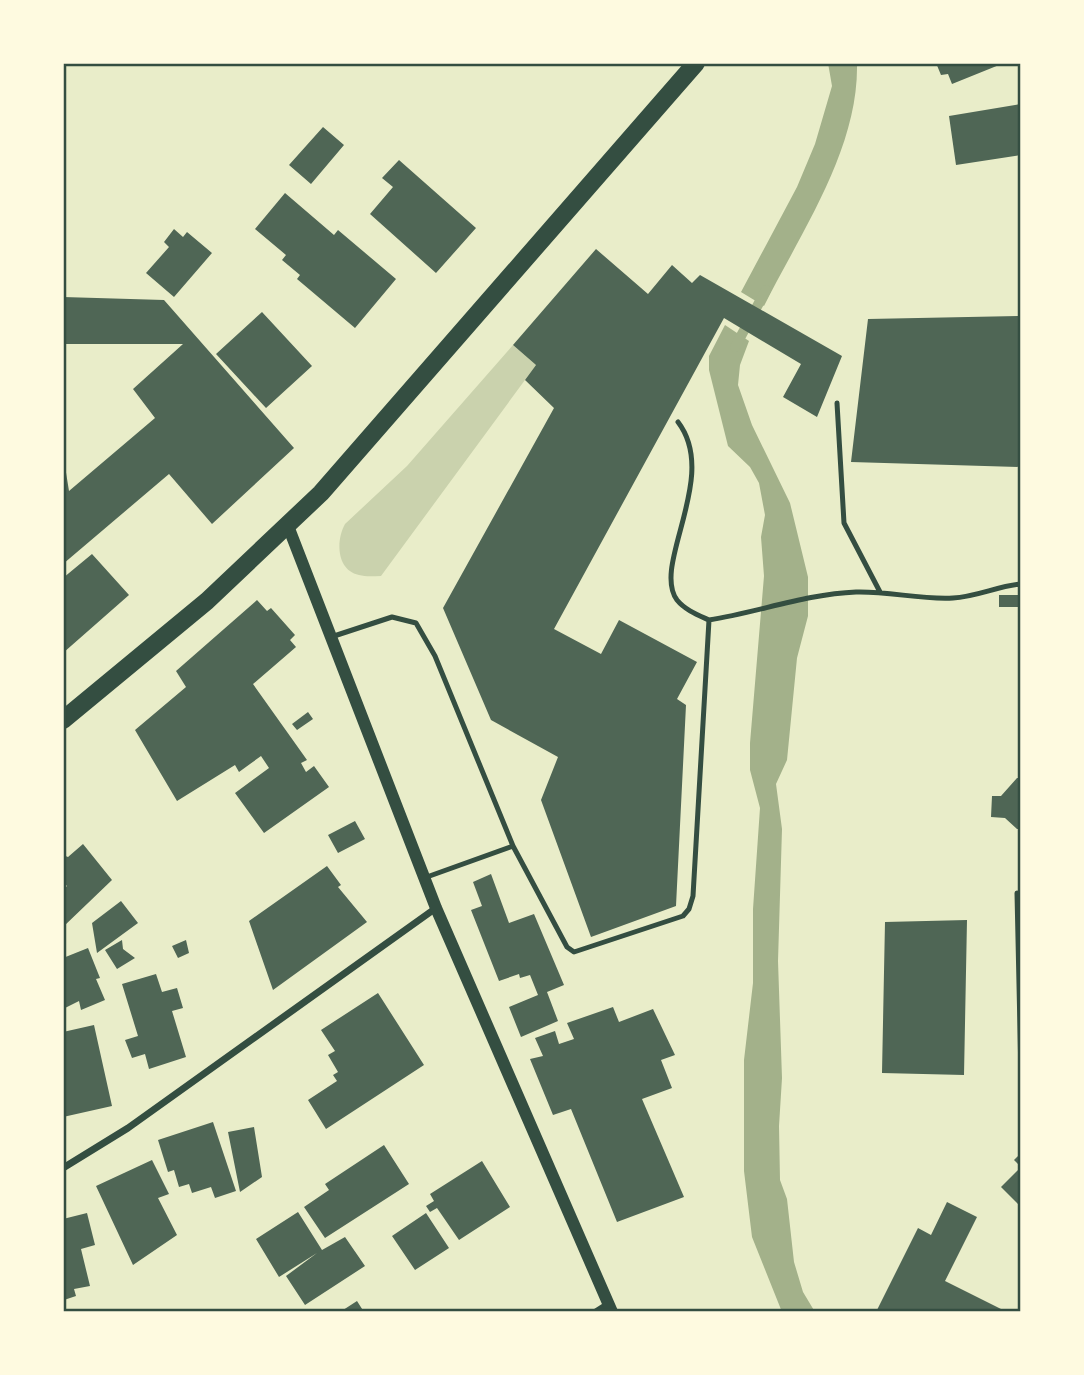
<svg xmlns="http://www.w3.org/2000/svg" width="1084" height="1375" font-family="Cabin,sans-serif">
  <style>
    .green { fill: #cad2ad }
    .water { fill: #a3b18a }
    .lines { fill: none; stroke-linecap: round; stroke-linejoin: round }
    .stream { stroke: #a3b18a; stroke-width: 10 }
    .building { fill: #4f6655 }
    .service { stroke: #344e41; stroke-width: 5 }
    .minor { stroke: #344e41; stroke-width: 7 }
    .tertiary { stroke: #344e41; stroke-width: 12 }
    .primary { stroke: #344e41; stroke-width: 18 }
    .neatline { fill: none; stroke: #344e41; stroke-width: 2.5 }
  </style>
  <rect width="100%" height="100%" fill="#e9edc9"/>
  <path class="green" d="M 513,345 L 536,365 L 381,576 C 374,576 366,577 359,575 C 336,570 336,540 345,524 L 407,466 Z"/>
  <path class="water" d="M 828,63 L 857,63 C 859,149 801,232 764,306 L 741,292 L 797,187 L 815,144 L 832,86 Z
    M 725,325 L 749,341 L 740,365 L 738,385 L 752,425 L 790,503 L 808,577 L 808,616 L 797,658 L 787,760 L 776,784 L 782,829 L 778,961 L 782,1078 L 779,1126 L 780,1180 L 787,1199 L 794,1262 L 803,1292 L 815,1312 L 782,1312 L 752,1237 L 744,1171 L 744,1060 L 753,983 L 753,909 L 760,808 L 750,770 L 750,743 L 764,576 L 761,537 L 765,515 L 759,483 L 750,467 L 728,446 L 709,370 L 709,356 Z"/>
  <g class="lines">
    <path class="stream" d="M 735,347 L 766,290"/>
  </g>
  <path class="building" d="M 936,63 L 1004,63 L 952,84 L 948,74 L 941,75 Z
    M 1021,104 L 1021,155 L 956,165 L 949,116 Z
    M 323,127 L 344,145 L 311,184 L 289,165 Z
    M 399,160 L 476,228 L 436,273 L 370,214 L 393,187 L 382,178 Z
    M 285,193 L 334,235 L 338,230 L 396,279 L 355,328 L 297,279 L 300,275 L 282,260 L 286,255 L 255,229 Z
    M 174,229 L 183,237 L 187,232 L 212,253 L 174,297 L 146,273 L 169,247 L 164,242 Z
    M 596,249 L 648,294 L 672,265 L 692,283 L 700,275 L 842,356 L 817,417 L 783,397 L 801,364 L 724,318 L 554,629 L 601,654 L 619,620 L 697,662 L 677,699 L 686,705 L 676,906 L 591,937 L 541,800 L 558,757 L 491,720 L 443,608 L 554,408 L 525,380 L 536,365 L 513,345 Z
    M 63,297 L 164,300 L 294,448 L 212,524 L 169,474 L 63,564 L 63,454 L 69,491 L 155,418 L 133,389 L 183,344 L 63,344 Z
    M 262,312 L 312,366 L 266,408 L 216,354 Z
    M 1021,316 L 1021,467 L 851,462 L 868,319 Z
    M 92,554 L 129,595 L 63,653 L 63,578 Z
    M 999,595 L 1021,595 L 1021,607 L 999,607 Z
    M 257,600 L 267,611 L 271,608 L 295,635 L 290,640 L 296,647 L 253,684 L 307,760 L 301,763 L 306,772 L 314,766 L 329,787 L 264,833 L 235,793 L 269,768 L 261,756 L 239,772 L 235,765 L 177,801 L 135,730 L 186,687 L 176,671 Z
    M 308,712 L 313,719 L 297,730 L 292,724 Z
    M 1017,778 L 1021,778 L 1021,829 L 1017,829 L 1005,818 L 991,817 L 992,796 L 1001,796 Z
    M 355,821 L 365,839 L 338,853 L 328,835 Z
    M 83,844 L 112,880 L 63,927 L 63,890 L 67,886 L 63,882 L 63,855 L 68,857 Z
    M 327,866 L 341,885 L 338,887 L 367,922 L 273,990 L 249,921 Z
    M 491,874 L 509,923 L 534,914 L 564,985 L 547,992 L 558,1021 L 521,1037 L 509,1007 L 538,995 L 530,975 L 520,978 L 519,974 L 499,981 L 471,910 L 482,906 L 473,882 Z
    M 121,901 L 138,923 L 97,953 L 92,923 Z
    M 967,920 L 964,1075 L 882,1073 L 885,922 Z
    M 122,940 L 123,949 L 135,958 L 117,969 L 105,950 Z
    M 186,940 L 189,953 L 178,958 L 172,946 Z
    M 88,948 L 100,978 L 96,979 L 105,1000 L 81,1010 L 79,1001 L 65,1008 L 66,1013 L 63,1014 L 63,958 Z
    M 156,974 L 162,992 L 177,988 L 183,1008 L 172,1011 L 186,1057 L 149,1069 L 145,1054 L 132,1058 L 125,1040 L 138,1036 L 122,984 Z
    M 378,993 L 424,1065 L 326,1129 L 308,1100 L 337,1081 L 333,1075 L 338,1072 L 328,1055 L 335,1051 L 321,1030 Z
    M 613,1007 L 619,1022 L 653,1009 L 675,1055 L 661,1060 L 672,1088 L 642,1099 L 684,1197 L 617,1222 L 571,1109 L 553,1115 L 530,1059 L 543,1056 L 535,1038 L 555,1031 L 559,1044 L 574,1039 L 567,1023 Z
    M 94,1025 L 112,1106 L 63,1117 L 63,1032 Z
    M 213,1122 L 236,1191 L 215,1198 L 211,1187 L 192,1193 L 189,1184 L 179,1187 L 174,1170 L 168,1172 L 158,1140 Z
    M 254,1127 L 262,1177 L 240,1192 L 228,1132 Z
    M 384,1145 L 409,1184 L 325,1238 L 304,1207 L 329,1190 L 325,1184 Z
    M 1021,1153 L 1021,1207 L 1001,1187 L 1021,1167 L 1014,1160 Z
    M 152,1160 L 169,1194 L 158,1198 L 177,1235 L 133,1265 L 96,1186 Z
    M 482,1161 L 510,1207 L 459,1240 L 437,1208 L 430,1212 L 426,1206 L 434,1201 L 430,1194 Z
    M 947,1202 L 977,1217 L 945,1281 L 1007,1312 L 876,1312 L 918,1228 L 931,1235 Z
    M 298,1212 L 322,1250 L 345,1237 L 365,1266 L 305,1305 L 286,1276 L 317,1253 L 279,1277 L 256,1239 Z
    M 87,1213 L 95,1245 L 81,1249 L 90,1286 L 74,1289 L 76,1296 L 64,1300 L 66,1307 L 63,1309 L 63,1219 Z
    M 426,1213 L 449,1248 L 415,1270 L 392,1236 Z
    M 357,1301 L 364,1312 L 340,1312 Z"/>
  <g class="lines">
    <path class="service" d="M 837,403 L 844,523 L 880,592
      M 678,422 C 720,477 651,565 677,600 C 685,610 698,615 709,620
      M 331,637 L 392,617 L 416,623 L 435,656 L 513,846
      M 424,878 L 513,846 L 567,947 L 574,952 L 683,916 L 689,909 L 693,896 L 709,620 C 759,612 806,594 856,592 C 889,591 921,600 953,598 C 976,597 998,586 1021,584
      M 1017,893 L 1021,1075"/>
    <path class="minor" d="M 63,1168 L 128,1128 L 436,908
      M 596,1312 L 607,1305"/>
    <path class="tertiary" d="M 288,526 L 436,908 L 612,1312"/>
    <path class="primary" d="M 63,720 L 207,601 L 321,493 L 696,63"/>
  </g>
  <rect width="1084" height="1375" fill="none" stroke="#fefae0" stroke-width="130"/>
  <rect x="65" y="65" width="954" height="1245" class="neatline"/>
</svg>
